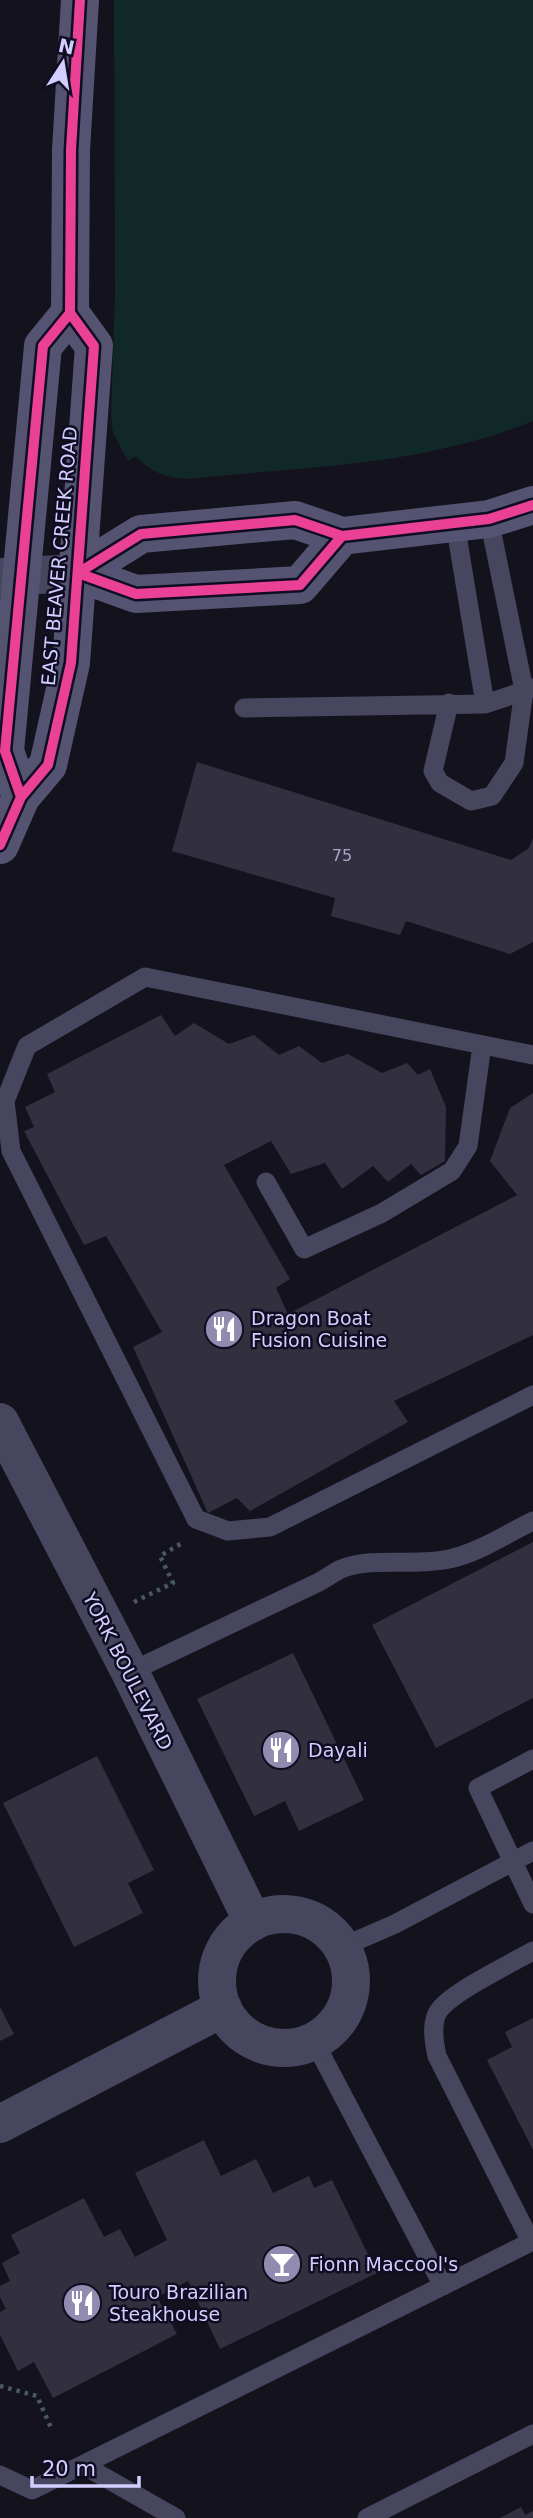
<svg xmlns="http://www.w3.org/2000/svg" width="533" height="2518" font-family="'DejaVu Sans',sans-serif">
  <style>
    .green { fill: #112828 }
    .building { fill: #32303f }
    .lines { fill: none; stroke-linecap: round; stroke-linejoin: round }
    .path { stroke: #485865; stroke-width: 4.5; stroke-dasharray: 3.5 5; stroke-linecap: butt }
    .lane { stroke: #46465e; stroke-width: 19 }
    .street { stroke: #46465e; stroke-width: 38 }
    .secondary { stroke: #545371; stroke-width: 38 }
    .cycleway-casing { stroke: #100d22; stroke-width: 15 }
    .cycleway { stroke: #ea4096; stroke-width: 10 }
    .labels { text-anchor: middle; stroke-width: 5; stroke-linejoin: round; paint-order: stroke }
    .number-label { font-size: 16px; fill: #aaa6cf }
    .street-label { font-size: 19px; fill: #d2ceff; stroke: #100d22 }
    .poi-label { font-size: 19px; fill: #d2ceff; stroke: #100d22; text-anchor: start }
  </style>
  <rect width="100%" height="100%" fill="#14121d"/>
  <path class="green" d="M 114,0 L 533,0 L 533,421 C 423,466 302,467 185,479 C 164,477 151,472 136,456 L 128,461 L 113,433 L 111,417 L 115,292 Z"/>
  <path class="building" d="M 197,762 L 511,860 L 529,848 L 533,838 L 533,942 L 510,954 L 406,921 L 400,935 L 331,916 L 335,898 L 172,851 Z
    M 161,1015 L 175,1036 L 194,1023 L 229,1044 L 254,1035 L 279,1055 L 299,1046 L 322,1063 L 348,1054 L 382,1073 L 407,1063 L 418,1075 L 430,1069 L 446,1107 L 445,1161 L 421,1175 L 411,1164 L 388,1182 L 373,1166 L 342,1189 L 325,1163 L 291,1174 L 271,1141 L 224,1165 L 290,1279 L 276,1288 L 288,1314 L 517,1195 L 490,1161 L 510,1108 L 533,1093 L 533,1335 L 394,1401 L 408,1422 L 250,1511 L 237,1498 L 208,1513 L 133,1347 L 162,1332 L 106,1236 L 84,1245 L 24,1131 L 34,1127 L 25,1107 L 55,1092 L 47,1074 Z
    M 533,1542 L 533,1698 L 436,1748 L 372,1625 Z
    M 293,1653 L 364,1800 L 299,1831 L 285,1801 L 254,1816 L 197,1699 Z
    M 97,1756 L 154,1870 L 128,1883 L 143,1913 L 74,1947 L 3,1803 Z
    M 0,2007 L 14,2034 L 0,2041 Z
    M 533,2018 L 533,2150 L 487,2060 L 512,2047 L 505,2032 Z
    M 204,2140 L 221,2176 L 256,2159 L 273,2193 L 309,2176 L 314,2188 L 332,2180 L 377,2273 L 220,2349 L 188,2281 L 157,2297 L 177,2334 L 53,2398 L 34,2362 L 18,2371 L 0,2335 L 0,2312 L 6,2309 L 0,2297 L 0,2286 L 10,2281 L 2,2263 L 20,2253 L 11,2235 L 84,2198 L 104,2237 L 120,2229 L 135,2257 L 167,2240 L 135,2173 Z
    M 521,2507 L 525,2515 L 533,2511 L 533,2518 L 500,2518 Z"/>
  <g class="lines">
    <path class="path" d="M 134,1602 L 173,1583 L 160,1556 L 182,1543
      M 0,2386 L 37,2396 L 52,2430"/>
    <path class="lane" d="M 455,523 L 485,704
      M 449,703 L 433,771 L 440,783 L 471,801 L 492,796 L 514,763 L 524,690 L 489,519
      M 244,708 L 485,704 L 533,688
      M 533,1055 L 145,977 L 27,1046 L 5,1101 L 11,1151 L 196,1519 L 228,1531 L 270,1527 L 533,1395
      M 266,1182 L 304,1249 L 382,1213 L 452,1171 L 468,1146 L 482,1045
      M 130,1672 L 317,1583 C 325,1579 333,1573 341,1569 C 374,1556 414,1567 449,1559 C 478,1553 506,1534 533,1521
      M 533,1759 L 478,1788 L 533,1904
      M 342,1947 L 395,1924 L 533,1851
      M 314,2041 L 443,2286
      M 531,2242 L 437,2056 C 434,2042 430,2021 440,2009 C 456,1990 510,1964 533,1951
      M 83,2465 L 176,2518
      M 0,2475 L 32,2490 L 533,2241
      M 367,2518 L 533,2434"/>
    <path class="street" d="M 0,577 L 78,573
      M 0,1422 L 130,1672 L 253,1922
      M217 1981a67 67 0 1 1 134 0a67 67 0 1 1-134 0Z
      M 0,2124 L 223,2008"/>
    <path class="secondary" d="M 78,573 L 141,534 L 295,520 L 342,536 L 489,519 L 533,505
      M 78,573 L 136,594 L 300,585 L 342,536
      M 21,797 L 5,751 L 43,346 L 70,313
      M 0,845 L 21,797 L 48,765 L 71,663 L 94,346 L 70,313 L 71,150 L 80,0"/>
    <g class="cycleway-casing">
      <path id="cycleway" d="M 78,573 L 141,534 L 295,520 L 342,536 L 489,519 L 533,505
        M 78,573 L 136,594 L 300,585 L 342,536
        M 21,797 L 5,751 L 43,346 L 70,313
        M 0,845 L 21,797 L 48,765 L 71,663 L 94,346 L 70,313 L 71,150 L 80,0"/>
    </g>
    <use href="#cycleway" class="cycleway"/>
  </g>
  <defs>
    <g id="restaurant-disc" transform="scale(2.0125)"><circle r="9.5" fill="#908cb0" stroke="#100d22"/><path d="M-5-6h1v4h1v-4h1v4h1v-4h1v5L-1.5 .5V6h-2V.5L-5-1ZM5-6V6H3V1.5H1.5Q1.5-4 5-6Z" fill="#fff"/></g>
    <g id="bar-disc" transform="scale(2.0125)"><circle r="9.5" fill="#908cb0" stroke="#100d22"/><path d="M-6-5H6L.8 .8V4.5H3.5V6h-7V4.5H-.8V.8Z" fill="#fff"/></g>
  </defs>
  <g fill-rule="evenodd">
    <use href="#restaurant-disc" x="224" y="1329"/>
    <use href="#restaurant-disc" x="281" y="1750"/>
    <use href="#bar-disc" x="282" y="2264"/>
    <use href="#restaurant-disc" x="82" y="2303"/>
  </g>
  <g class="labels">
    <g class="number-label">
      <text x="342" y="861">75</text>
    </g>
    <g class="street-label">
      <text transform="translate(59 556) rotate(-85)" y="7">EAST BEAVER CREEK ROAD</text>
      <text transform="translate(128 1671) rotate(63)" y="7">YORK BOULEVARD</text>
    </g>
    <g class="poi-label">
      <text x="251" y="1325">Dragon Boat<tspan x="251" dy="22">Fusion Cuisine</tspan></text>
      <text x="308" y="1757">Dayali</text>
      <text x="309" y="2271">Fionn Maccool's</text>
      <text x="109" y="2299">Touro Brazilian<tspan x="109" dy="22">Steakhouse</tspan></text>
    </g>
  </g>
  <g transform="translate(63 63) rotate(12)" stroke="#100d22" stroke-width="5" paint-order="stroke">
  <path d="M0-5L12 26L0 18L-12 26Z" fill="#d2ceff"/>
  <text y="-10" font-size="19" font-weight="bold" text-anchor="middle" fill="#d2ceff">N</text>
  </g>
  <path d="M32 2476v10h107v-10" fill="none" stroke="#d2ceff" stroke-width="3.5"/>
  <text x="42" y="2476" font-size="21" fill="#d2ceff" stroke="#100d22" stroke-width="5" paint-order="stroke">20 m</text>
</svg>
